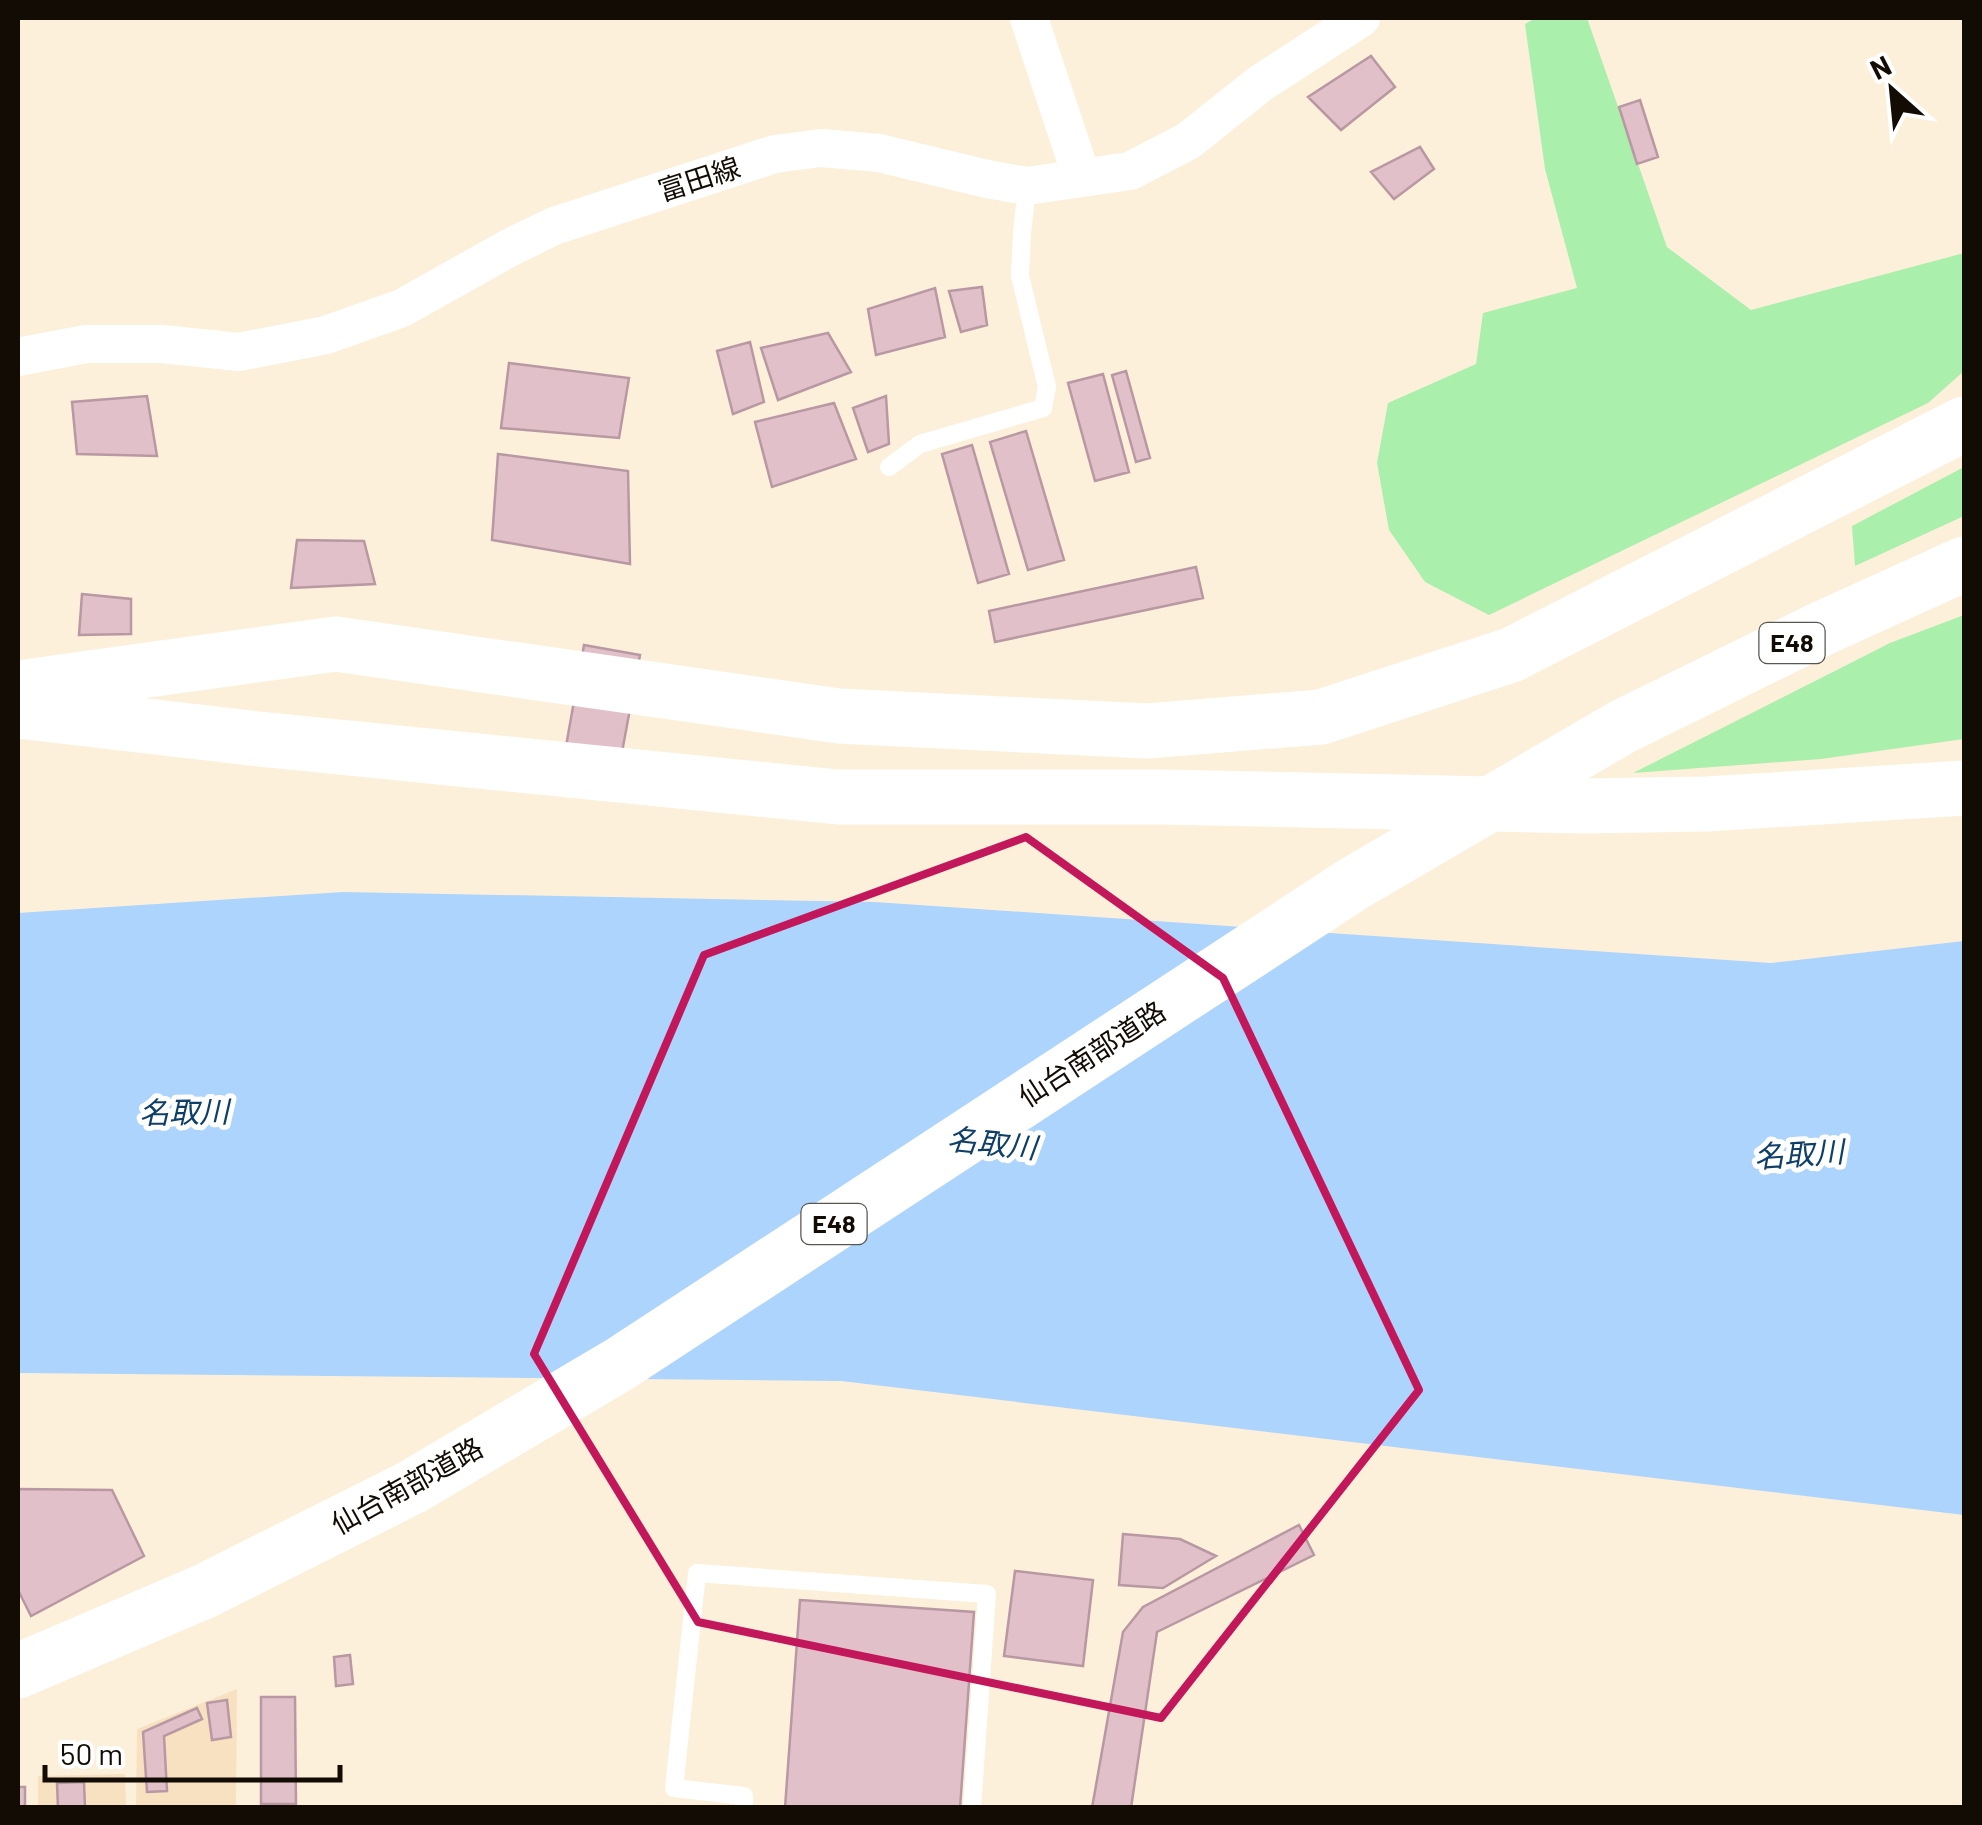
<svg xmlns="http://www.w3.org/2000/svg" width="1982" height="1825" font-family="Barlow,'Noto Sans JP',sans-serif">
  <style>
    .built { fill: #f7e1c0 }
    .green { fill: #abefad }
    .water { fill: #acd4fc }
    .building { fill: #e2c0ca; stroke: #b898a2; stroke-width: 2.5 }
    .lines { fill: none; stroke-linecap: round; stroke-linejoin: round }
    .lane { stroke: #fff; stroke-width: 18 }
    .street { stroke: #fff; stroke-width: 38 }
    .highway { stroke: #fff; stroke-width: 55 }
    .marked { fill: none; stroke: #c2185b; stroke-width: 8; stroke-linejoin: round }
    .labels { text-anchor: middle; stroke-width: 10; stroke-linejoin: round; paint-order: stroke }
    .shield { fill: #fff; stroke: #59554f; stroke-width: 2.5 }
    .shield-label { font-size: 25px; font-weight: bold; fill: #120c04 }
    .street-label { font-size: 28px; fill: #120c04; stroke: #fff }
    .water-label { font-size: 30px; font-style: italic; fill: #0e3f69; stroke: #fff }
  </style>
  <rect width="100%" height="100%" fill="#fdf0da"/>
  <path class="built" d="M 237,1689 L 236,1807 L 136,1808 L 137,1729 Z
    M 125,1774 L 126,1807 L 38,1807 L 38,1776 Z"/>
  <path class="green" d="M 1535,18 L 1587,18 L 1667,247 L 1751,310 L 1964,253 L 1964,371 L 1928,403 L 1489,615 L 1425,582 L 1389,530 L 1377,463 L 1388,403 L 1476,364 L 1483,313 L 1577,288 L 1545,169 L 1525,24 Z
    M 1964,467 L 1964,516 L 1855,566 L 1852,526 Z
    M 1964,615 L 1964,739 L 1821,759 L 1633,773 L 1890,643 Z"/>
  <path class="water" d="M 343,892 L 875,902 L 1771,963 L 1964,941 L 1964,1515 L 841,1381 L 18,1373 L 18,913 Z"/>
  <path class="building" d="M 1371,56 L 1395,87 L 1341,130 L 1308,97 Z
    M 1640,100 L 1658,157 L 1637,164 L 1619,107 Z
    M 1420,147 L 1434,169 L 1394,199 L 1371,172 Z
    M 982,287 L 987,325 L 961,332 L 949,291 Z
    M 935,288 L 945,337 L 876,355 L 868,309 Z
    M 828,333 L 851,372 L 778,400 L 761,348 Z
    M 750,342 L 764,402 L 733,414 L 717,351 Z
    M 509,363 L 629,378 L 619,438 L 501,428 Z
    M 1126,371 L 1150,458 L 1136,462 L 1112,375 Z
    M 1103,374 L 1129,472 L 1095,481 L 1068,383 Z
    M 147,396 L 157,456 L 77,454 L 72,402 Z
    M 886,396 L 889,444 L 868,452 L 853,408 Z
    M 834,403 L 856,459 L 772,487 L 755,422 Z
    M 1026,431 L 1064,560 L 1028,570 L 990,442 Z
    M 972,445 L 1009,574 L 978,583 L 942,454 Z
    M 498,454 L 628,471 L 630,564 L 492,540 Z
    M 297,540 L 364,541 L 375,584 L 291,588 Z
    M 1196,567 L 1203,598 L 995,642 L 989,611 Z
    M 82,594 L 131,599 L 131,634 L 79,635 Z
    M 584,645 L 640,655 L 615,790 L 560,780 Z
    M 18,1489 L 112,1490 L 144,1556 L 31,1616 L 18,1590 Z
    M 1299,1525 L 1314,1555 L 1157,1632 L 1131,1808 L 1092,1808 L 1123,1632 L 1143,1607 Z
    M 1123,1534 L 1180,1539 L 1216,1556 L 1163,1588 L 1119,1585 Z
    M 1015,1571 L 1093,1580 L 1083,1666 L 1004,1656 Z
    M 800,1600 L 974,1612 L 960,1808 L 785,1808 Z
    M 350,1655 L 353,1684 L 336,1686 L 334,1657 Z
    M 261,1697 L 295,1697 L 296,1804 L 261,1804 Z
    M 227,1700 L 231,1737 L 212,1740 L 207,1703 Z
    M 197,1708 L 202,1719 L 164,1736 L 167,1791 L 147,1792 L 143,1732 Z
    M 84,1782 L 85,1808 L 58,1808 L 57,1783 Z
    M 18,1787 L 25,1787 L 25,1808 L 18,1808 Z"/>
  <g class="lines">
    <path class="lane" d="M 889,467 L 920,444 L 1043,408 L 1047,387 L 1020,276 L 1022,233 L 1027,186
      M 744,1808 L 744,1796 L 674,1788 L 697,1573 L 987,1594 L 972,1808"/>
    <path class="street" d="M 1029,18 L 1082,178
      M 18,357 L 86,344 L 162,344 L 239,352 L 326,335 L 402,308 L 509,248 L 554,226 L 775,154 L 821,148 L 879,153 L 987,179 L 1027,186 L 1130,171 L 1188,141 L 1261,83 L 1361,18"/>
    <path class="highway" d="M 18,688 L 336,644 L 839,716 L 1147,731 L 1321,717 L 1511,655 L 1964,424
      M 18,711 L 259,739 L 838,797 L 1161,797 L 1584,806 L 1707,804 L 1964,788
      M 18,1671 L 205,1591 L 412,1487 L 620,1364 L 1353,884 L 1622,727 L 1823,628 L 1964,564"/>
  </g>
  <path class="marked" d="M 1026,837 L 1223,978 L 1419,1390 L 1161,1718 L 698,1622 L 534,1354 L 704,955 Z"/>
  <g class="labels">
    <g class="shield">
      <rect x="1759.5" y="623" width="65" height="40" rx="8"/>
      <rect x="801.5" y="1204" width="65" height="40" rx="8"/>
    </g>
    <g class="shield-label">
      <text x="1792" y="652">E48</text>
      <text x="834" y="1233">E48</text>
    </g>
    <g class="street-label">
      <text transform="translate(699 179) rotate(-18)" y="10">富田線</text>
      <text transform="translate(1092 1054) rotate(-33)" y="10">仙台南部道路</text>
      <text transform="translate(407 1486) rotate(-29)" y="10">仙台南部道路</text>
    </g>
    <g class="water-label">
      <text transform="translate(184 1113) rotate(-1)" y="10">名取川</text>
      <text transform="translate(992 1144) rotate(6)" y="10">名取川</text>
      <text transform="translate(1799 1155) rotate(-4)" y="10">名取川</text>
    </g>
  </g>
  <rect width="1982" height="1825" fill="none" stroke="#120c04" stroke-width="40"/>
  <g transform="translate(1892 90) rotate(333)" stroke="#ffffff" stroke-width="8" paint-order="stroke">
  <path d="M0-8L18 38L0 25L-18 38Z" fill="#120c04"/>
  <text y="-15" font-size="28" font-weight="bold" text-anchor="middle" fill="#120c04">N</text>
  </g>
  <path d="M45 1765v15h295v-15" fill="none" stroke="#120c04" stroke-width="5"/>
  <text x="60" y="1765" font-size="30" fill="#120c04" stroke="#ffffff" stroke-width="8" paint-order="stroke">50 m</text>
</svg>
